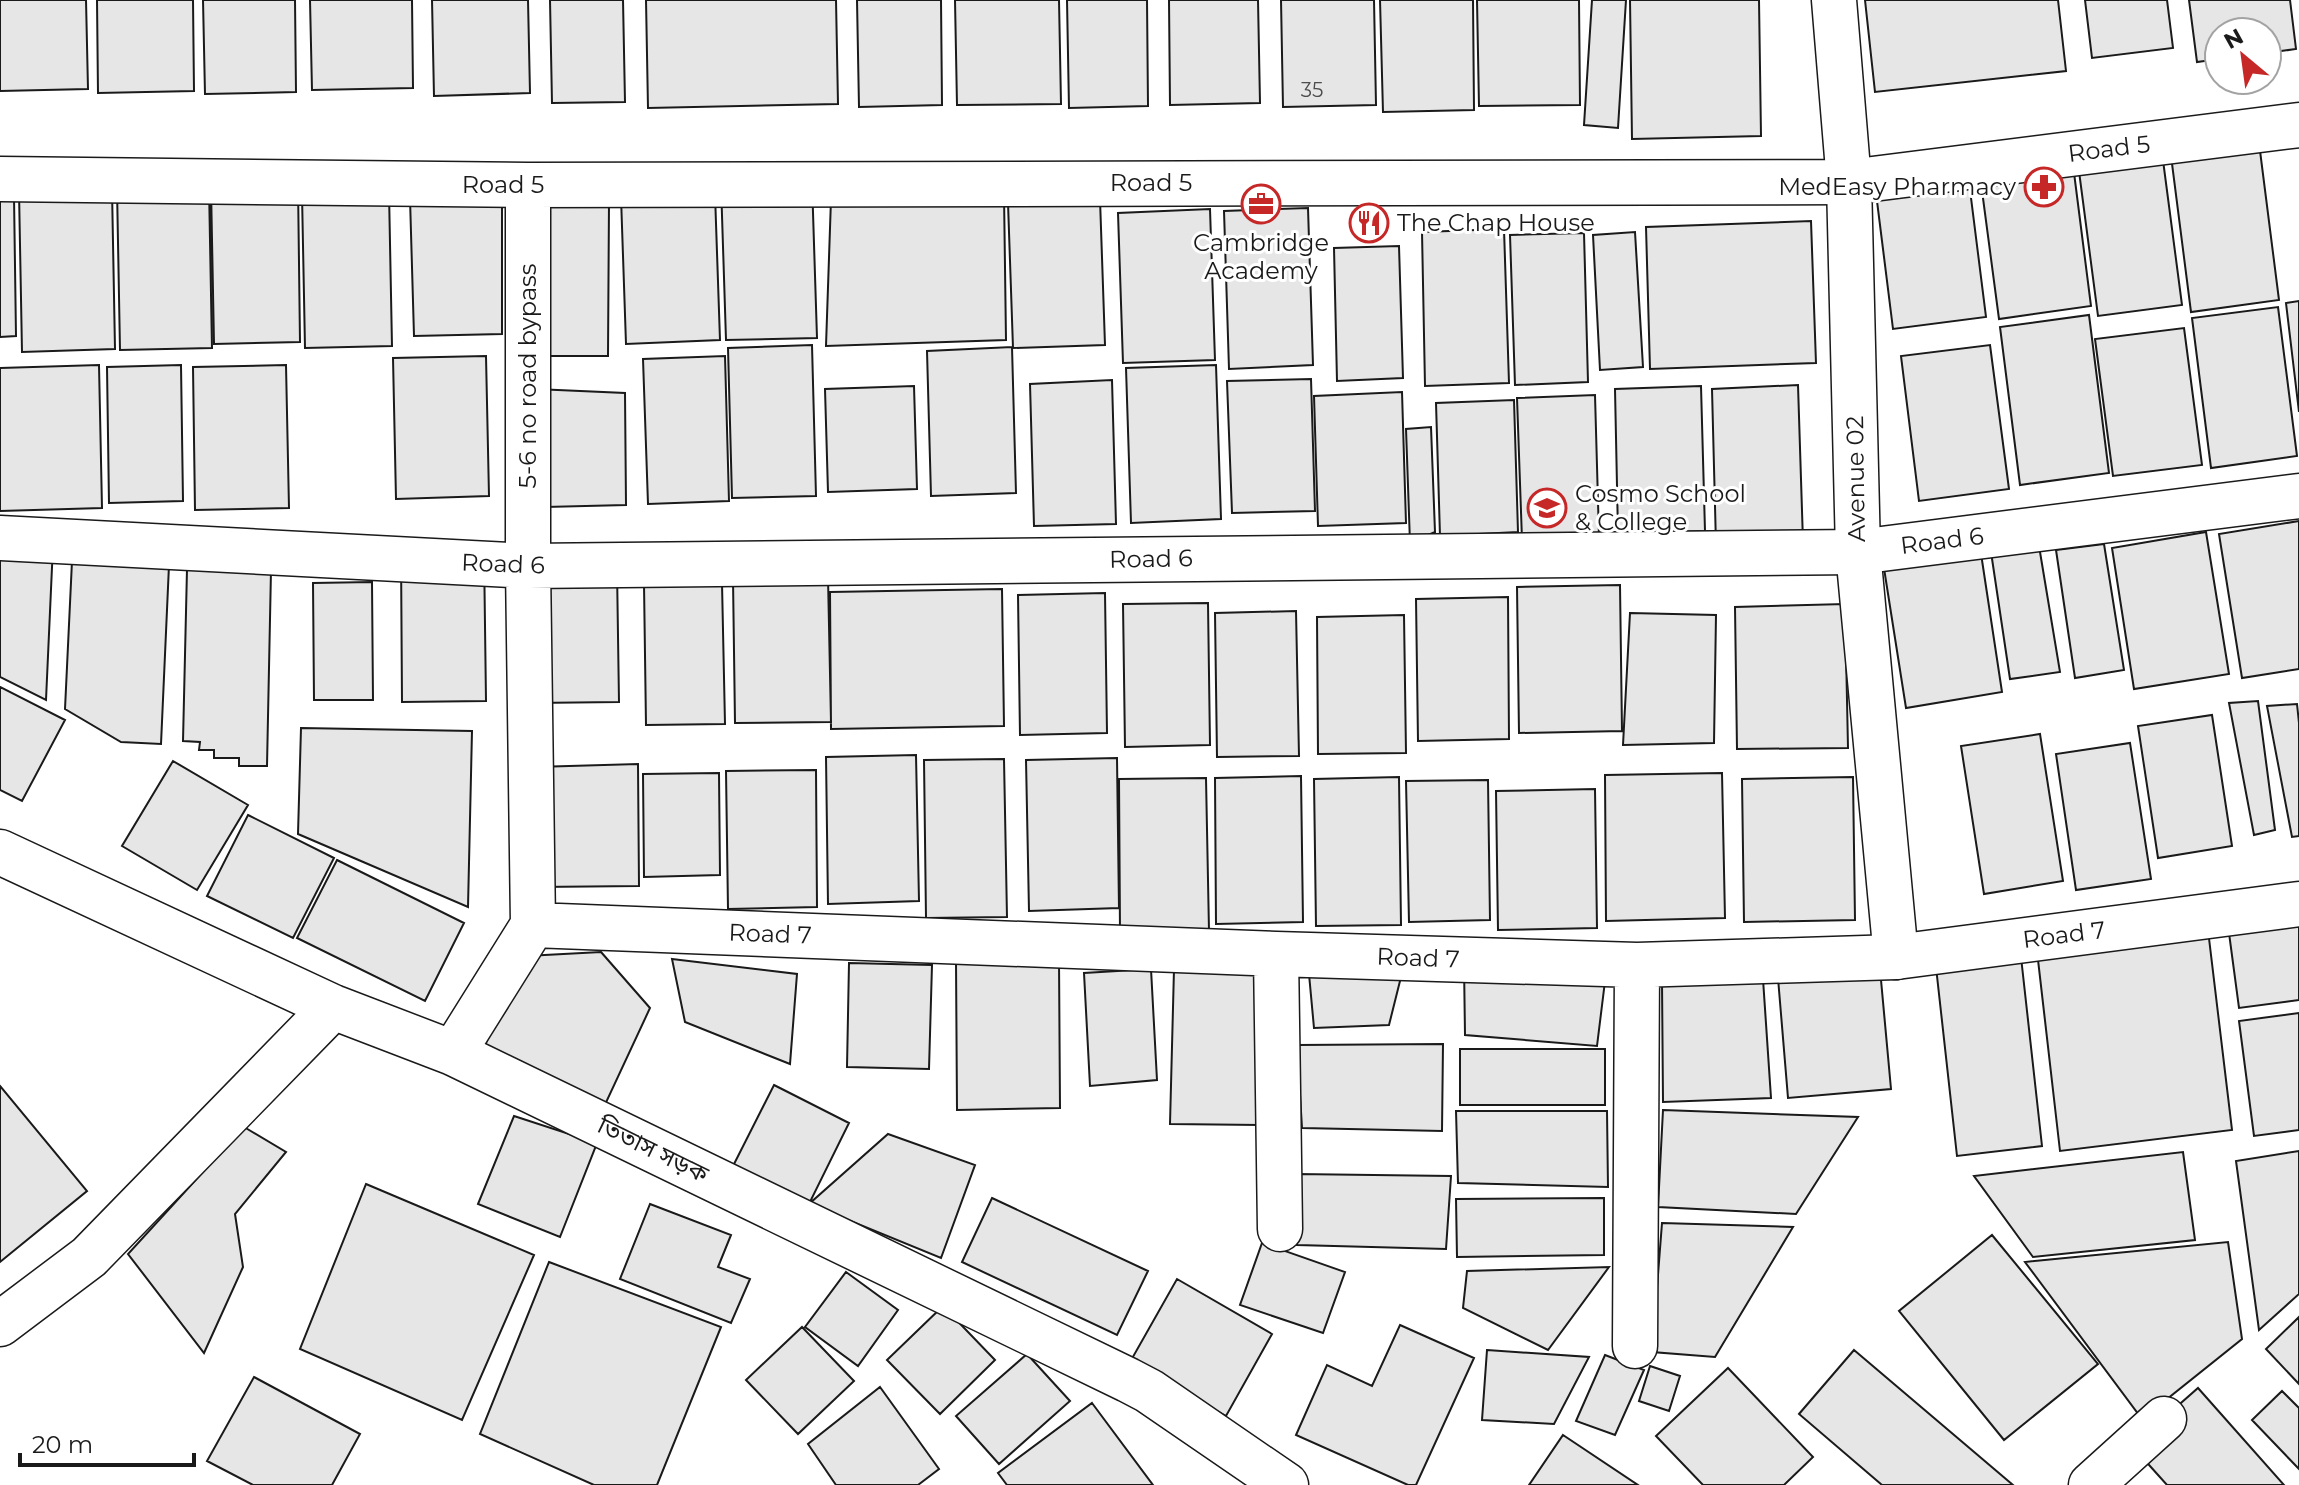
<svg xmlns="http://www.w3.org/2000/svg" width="2299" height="1485" font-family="Montserrat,'Noto Sans Bengali',sans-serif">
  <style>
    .building { fill: #e6e6e6; stroke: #1a1a1a; stroke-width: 2 }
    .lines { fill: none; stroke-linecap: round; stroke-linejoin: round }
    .minor-casing { stroke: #1a1a1a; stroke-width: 47 }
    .tertiary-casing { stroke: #1a1a1a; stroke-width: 47 }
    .minor { stroke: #fff; stroke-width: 44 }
    .tertiary { stroke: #fff; stroke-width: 44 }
    .labels { text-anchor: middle; stroke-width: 6; stroke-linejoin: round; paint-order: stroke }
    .number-label { font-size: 20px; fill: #4d4d4d }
    .street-label { font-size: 24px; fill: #1a1a1a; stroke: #fff }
    .poi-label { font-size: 24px; fill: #1a1a1a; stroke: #fff; text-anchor: start }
  </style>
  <rect width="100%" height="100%" fill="#fff"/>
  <path class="building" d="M 0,0 L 86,0 L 88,89 L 0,91 Z
    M 97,0 L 193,0 L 194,91 L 98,93 Z
    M 203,0 L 295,0 L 296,92 L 205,94 Z
    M 310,0 L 412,0 L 413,88 L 312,90 Z
    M 432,0 L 528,0 L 530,93 L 434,96 Z
    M 550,0 L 623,0 L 625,102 L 552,103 Z
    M 646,0 L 836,0 L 838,104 L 648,108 Z
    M 857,0 L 941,0 L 942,105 L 859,107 Z
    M 955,0 L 1059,0 L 1061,104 L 957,105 Z
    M 1067,0 L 1147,0 L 1148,106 L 1069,108 Z
    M 1169,0 L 1258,0 L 1260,103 L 1170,105 Z
    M 1281,0 L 1374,0 L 1376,105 L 1283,107 Z
    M 1380,0 L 1473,0 L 1474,110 L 1383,112 Z
    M 1477,0 L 1579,0 L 1580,105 L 1479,106 Z
    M 1592,0 L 1626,0 L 1618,128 L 1584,125 Z
    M 1630,0 L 1759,0 L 1761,136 L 1632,139 Z
    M 1865,0 L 2058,0 L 2066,71 L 1875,92 Z
    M 2085,0 L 2167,0 L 2173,48 L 2092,58 Z
    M 2189,0 L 2290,0 L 2296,49 L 2267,53 L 2267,32 L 2219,32 L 2219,59 L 2197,62 Z
    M 2258,135 L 2279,300 L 2191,312 L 2170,148 Z
    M 2161,145 L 2182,305 L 2098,316 L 2077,156 Z
    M 2072,157 L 2091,306 L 1999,319 L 1979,168 Z
    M 1968,174 L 1986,317 L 1893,329 L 1875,185 Z
    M 812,181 L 817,338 L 726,340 L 721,184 Z
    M 298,184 L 300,342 L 214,344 L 211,187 Z
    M 209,186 L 212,348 L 120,350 L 117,188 Z
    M 112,189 L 115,349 L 22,352 L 19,191 Z
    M 389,192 L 392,346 L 305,348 L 302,194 Z
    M 715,194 L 720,340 L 626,344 L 621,197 Z
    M 1004,194 L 1006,340 L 826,346 L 831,199 Z
    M 0,195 L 14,196 L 16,336 L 0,337 Z
    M 410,198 L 502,204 L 502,334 L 414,336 Z
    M 1100,199 L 1105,345 L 1013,348 L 1008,203 Z
    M 528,202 L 609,202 L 608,356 L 528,356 Z
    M 1308,208 L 1313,365 L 1229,369 L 1224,211 Z
    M 1210,209 L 1215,360 L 1123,363 L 1118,213 Z
    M 1811,221 L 1816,363 L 1650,369 L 1646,227 Z
    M 1504,229 L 1509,383 L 1425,386 L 1422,232 Z
    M 1635,232 L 1643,367 L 1600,370 L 1593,235 Z
    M 1584,233 L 1588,382 L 1515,385 L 1510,235 Z
    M 1399,246 L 1403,378 L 1337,381 L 1334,248 Z
    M 2299,301 L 2299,412 L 2286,303 Z
    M 2278,307 L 2297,456 L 2211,468 L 2192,318 Z
    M 2089,315 L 2109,473 L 2020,485 L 2000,327 Z
    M 2184,328 L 2202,465 L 2113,476 L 2095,339 Z
    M 812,345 L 816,496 L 732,498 L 728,348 Z
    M 1990,345 L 2009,489 L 1919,501 L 1901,356 Z
    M 1012,347 L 1016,493 L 931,496 L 927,351 Z
    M 486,356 L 489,496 L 396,499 L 393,358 Z
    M 725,356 L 729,501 L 648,504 L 643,359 Z
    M 99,365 L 102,508 L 0,511 L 0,368 Z
    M 181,365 L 183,501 L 109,503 L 107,367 Z
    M 286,365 L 289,508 L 195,510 L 193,367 Z
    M 1216,365 L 1221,519 L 1131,523 L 1126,368 Z
    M 1311,379 L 1315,511 L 1232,513 L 1227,381 Z
    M 1112,380 L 1116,524 L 1034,526 L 1030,384 Z
    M 1798,385 L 1803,542 L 1716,545 L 1712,389 Z
    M 914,386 L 917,489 L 828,492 L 825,389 Z
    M 1701,386 L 1705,531 L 1618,534 L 1615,389 Z
    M 535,389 L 625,393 L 626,505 L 545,507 Z
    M 1402,392 L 1406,523 L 1318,526 L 1314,396 Z
    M 1595,395 L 1599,537 L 1522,540 L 1517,398 Z
    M 1514,400 L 1518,532 L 1440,536 L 1436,403 Z
    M 1431,427 L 1435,532 L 1410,543 L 1406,429 Z
    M 2299,521 L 2299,669 L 2242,678 L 2219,534 Z
    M 2206,532 L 2229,674 L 2134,689 L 2112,548 Z
    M 0,544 L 53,545 L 46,700 L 0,677 Z
    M 2104,544 L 2124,670 L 2075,678 L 2056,550 Z
    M 2039,546 L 2060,672 L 2010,679 L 1991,552 Z
    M 1980,547 L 2002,692 L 1906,708 L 1883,562 Z
    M 484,550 L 486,701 L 402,702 L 401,552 Z
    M 72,561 L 169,565 L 161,744 L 121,742 L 65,709 Z
    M 187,569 L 271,570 L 267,766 L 239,766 L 239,758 L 214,758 L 214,750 L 199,750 L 200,742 L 183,741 Z
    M 530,569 L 617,569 L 619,702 L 532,703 Z
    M 828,577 L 831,722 L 735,723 L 733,579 Z
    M 372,582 L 373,700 L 314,700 L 313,583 Z
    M 722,583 L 725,724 L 646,725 L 644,584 Z
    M 1620,585 L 1622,731 L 1519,733 L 1517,587 Z
    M 1002,589 L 1004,726 L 831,729 L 830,592 Z
    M 1105,593 L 1107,733 L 1020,735 L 1018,595 Z
    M 1508,597 L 1509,739 L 1418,741 L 1416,599 Z
    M 1208,603 L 1210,745 L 1125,747 L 1123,604 Z
    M 1845,604 L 1848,748 L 1737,749 L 1735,607 Z
    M 1296,611 L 1299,756 L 1217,757 L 1215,613 Z
    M 1630,613 L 1716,615 L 1714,743 L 1623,745 Z
    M 1404,615 L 1406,753 L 1318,754 L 1317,617 Z
    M 0,687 L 65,720 L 22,801 L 0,790 Z
    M 2258,701 L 2275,830 L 2254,835 L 2229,703 Z
    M 2297,704 L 2299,723 L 2299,836 L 2292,837 L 2267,706 Z
    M 2212,715 L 2232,846 L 2158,858 L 2138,726 Z
    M 301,728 L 472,731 L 468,907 L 298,834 Z
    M 2040,734 L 2063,881 L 1984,894 L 1961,746 Z
    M 2130,743 L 2151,879 L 2076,890 L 2056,754 Z
    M 916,755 L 919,901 L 828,904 L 826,757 Z
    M 1117,758 L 1119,908 L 1029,911 L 1026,760 Z
    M 1004,759 L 1007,917 L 926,918 L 924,760 Z
    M 173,761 L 248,805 L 197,890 L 122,846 Z
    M 638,764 L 639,886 L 537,887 L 535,767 Z
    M 816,770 L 817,907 L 728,909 L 726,771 Z
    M 719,773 L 720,875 L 644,877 L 643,774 Z
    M 1722,773 L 1725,918 L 1606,921 L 1605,775 Z
    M 1301,776 L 1303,922 L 1216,924 L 1215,778 Z
    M 1399,777 L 1401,925 L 1316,926 L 1314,779 Z
    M 1853,777 L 1855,920 L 1744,922 L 1742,779 Z
    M 1206,778 L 1209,931 L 1120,933 L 1119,779 Z
    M 1488,780 L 1490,920 L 1409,922 L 1406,781 Z
    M 1595,789 L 1597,928 L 1498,930 L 1496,791 Z
    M 248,815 L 334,858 L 293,938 L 207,896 Z
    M 337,860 L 464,923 L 425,1001 L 297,938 Z
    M 2299,909 L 2299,1000 L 2239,1008 L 2227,918 Z
    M 2208,930 L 2232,1130 L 2060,1151 L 2037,951 Z
    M 601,952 L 650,1008 L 603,1109 L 484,1047 L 526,956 Z
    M 2021,957 L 2042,1146 L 1957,1156 L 1936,967 Z
    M 672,959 L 797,974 L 790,1064 L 685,1022 Z
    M 1059,960 L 1060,1108 L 957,1110 L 956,961 Z
    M 849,963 L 932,965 L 929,1069 L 847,1067 Z
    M 1464,964 L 1606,973 L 1597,1046 L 1465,1035 Z
    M 1151,969 L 1157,1080 L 1090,1086 L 1084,973 Z
    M 1174,969 L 1263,970 L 1260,1125 L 1170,1124 Z
    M 1880,969 L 1891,1089 L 1788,1098 L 1778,978 Z
    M 1309,974 L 1401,977 L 1389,1025 L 1314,1028 Z
    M 1763,979 L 1771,1098 L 1663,1102 L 1662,982 Z
    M 2299,1013 L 2299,1130 L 2254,1136 L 2239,1021 Z
    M 1443,1044 L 1442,1131 L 1302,1128 L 1297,1045 Z
    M 1460,1049 L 1605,1049 L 1605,1105 L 1460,1105 Z
    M 774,1085 L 849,1123 L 809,1204 L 733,1166 Z
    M 0,1086 L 87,1191 L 0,1262 Z
    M 1663,1110 L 1858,1117 L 1796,1214 L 1658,1207 Z
    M 1456,1111 L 1607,1111 L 1608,1187 L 1458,1183 Z
    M 514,1116 L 597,1143 L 560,1237 L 478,1204 Z
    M 244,1127 L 286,1152 L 235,1214 L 243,1267 L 204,1353 L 128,1254 Z
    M 888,1134 L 975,1165 L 941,1258 L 809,1204 Z
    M 2299,1151 L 2299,1294 L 2259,1330 L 2236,1161 Z
    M 2183,1152 L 2195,1240 L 2033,1257 L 1974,1176 Z
    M 1296,1174 L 1451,1176 L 1446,1249 L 1297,1245 Z
    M 366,1184 L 534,1255 L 462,1420 L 300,1349 Z
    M 992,1198 L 1148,1271 L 1117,1335 L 962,1262 Z
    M 1604,1198 L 1604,1255 L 1457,1257 L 1456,1199 Z
    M 650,1204 L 731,1235 L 718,1267 L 750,1279 L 731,1323 L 620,1279 Z
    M 1662,1223 L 1793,1227 L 1715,1357 L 1652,1352 Z
    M 1992,1235 L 2098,1364 L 2004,1440 L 1899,1311 Z
    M 2228,1242 L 2242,1339 L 2142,1419 L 2025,1262 Z
    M 1262,1243 L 1345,1272 L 1323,1333 L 1240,1305 Z
    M 549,1262 L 721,1327 L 657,1485 L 594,1485 L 480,1434 Z
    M 1609,1267 L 1548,1350 L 1463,1308 L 1467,1271 Z
    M 846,1272 L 898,1310 L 858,1366 L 805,1327 Z
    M 1177,1279 L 1272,1334 L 1226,1416 L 1130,1362 Z
    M 943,1306 L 995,1360 L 940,1414 L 887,1360 Z
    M 2299,1317 L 2299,1384 L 2266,1349 Z
    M 1400,1325 L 1474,1358 L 1416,1485 L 1408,1485 L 1296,1435 L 1327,1365 L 1372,1386 Z
    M 802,1327 L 854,1381 L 798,1434 L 746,1380 Z
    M 1487,1350 L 1589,1357 L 1554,1424 L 1482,1420 Z
    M 1854,1350 L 2013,1485 L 1882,1485 L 1799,1414 Z
    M 1027,1354 L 1070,1401 L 999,1464 L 956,1416 Z
    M 1605,1355 L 1644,1370 L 1615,1435 L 1576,1421 Z
    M 1650,1366 L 1680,1376 L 1669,1411 L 1639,1401 Z
    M 1728,1368 L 1813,1457 L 1784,1485 L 1703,1485 L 1656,1436 Z
    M 254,1377 L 360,1434 L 332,1485 L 253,1485 L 207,1461 Z
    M 880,1387 L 939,1469 L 918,1485 L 836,1485 L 808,1444 Z
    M 2198,1388 L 2284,1485 L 2167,1485 L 2132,1446 Z
    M 2282,1391 L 2299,1408 L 2299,1469 L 2252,1420 Z
    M 1092,1403 L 1153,1485 L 1007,1485 L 998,1473 Z
    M 1563,1435 L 1638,1485 L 1529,1485 Z"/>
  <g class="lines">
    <g class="minor-casing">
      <path id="minor" d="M 0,179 L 528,185 L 1849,182 L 2299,125
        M 528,185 L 528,566 L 533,925
        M 0,538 L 528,566 L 1858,552 L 2299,496
        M 0,852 L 333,1007 L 453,1053 L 1128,1380 L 1149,1391 L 1286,1485
        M 533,925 L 1276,954 L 1637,965 L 1896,957 L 2299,904
        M 1276,954 L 1280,1229
        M 453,1053 L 533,925
        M 0,1324 L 89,1257 L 333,1007
        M 1635,1346 L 1637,965
        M 2091,1485 L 2164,1419"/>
    </g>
    <g class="tertiary-casing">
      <path id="tertiary" d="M 1834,0 L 1849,182 L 1858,552 L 1896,957"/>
    </g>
    <use href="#minor" class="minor"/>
    <use href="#tertiary" class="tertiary"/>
  </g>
  <defs>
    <g id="pharmacy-ring" transform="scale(2)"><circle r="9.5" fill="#fff" stroke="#c62828" stroke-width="1.5"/><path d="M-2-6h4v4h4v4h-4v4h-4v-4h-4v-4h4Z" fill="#c62828"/></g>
    <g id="office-ring" transform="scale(2)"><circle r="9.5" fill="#fff" stroke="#c62828" stroke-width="1.5"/><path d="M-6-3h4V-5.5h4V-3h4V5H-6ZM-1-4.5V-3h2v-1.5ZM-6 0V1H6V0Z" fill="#c62828"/></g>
    <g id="restaurant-ring" transform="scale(2)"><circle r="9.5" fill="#fff" stroke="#c62828" stroke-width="1.5"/><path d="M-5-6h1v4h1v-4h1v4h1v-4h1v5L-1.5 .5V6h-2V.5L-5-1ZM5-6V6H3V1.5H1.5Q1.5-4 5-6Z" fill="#c62828"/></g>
    <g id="school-ring" transform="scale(2)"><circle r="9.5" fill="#fff" stroke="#c62828" stroke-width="1.5"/><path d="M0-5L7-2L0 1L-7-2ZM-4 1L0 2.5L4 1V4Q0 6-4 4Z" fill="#c62828"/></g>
  </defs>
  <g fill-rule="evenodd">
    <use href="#pharmacy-ring" x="2044" y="187"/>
    <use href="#office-ring" x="1261" y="204"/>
    <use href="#restaurant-ring" x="1369" y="223"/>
    <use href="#school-ring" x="1547" y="508"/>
  </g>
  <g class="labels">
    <g class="number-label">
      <text x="1312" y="97">35</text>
    </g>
    <g class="street-label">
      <text transform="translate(2109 149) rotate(-7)" y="8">Road 5</text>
      <text x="1151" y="191">Road 5</text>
      <text x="503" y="193">Road 5</text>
      <text transform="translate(528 376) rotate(-90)" y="8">5-6 no road bypass</text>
      <text transform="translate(1856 479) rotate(-91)" y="8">Avenue 02</text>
      <text transform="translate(1942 541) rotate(-7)" y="8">Road 6</text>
      <text transform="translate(1151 559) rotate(-1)" y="8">Road 6</text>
      <text transform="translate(503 564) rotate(2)" y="8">Road 6</text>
      <text transform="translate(770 934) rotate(2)" y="8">Road 7</text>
      <text transform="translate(2064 935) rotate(-7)" y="8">Road 7</text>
      <text transform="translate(1418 958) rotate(2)" y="8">Road 7</text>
      <text transform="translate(653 1150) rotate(26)" y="8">তিতাস সড়ক</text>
    </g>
    <g class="poi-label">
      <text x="2016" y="195" text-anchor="end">MedEasy Pharmacy</text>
      <text x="1397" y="231">The Chap House</text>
      <text x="1261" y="251" text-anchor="middle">Cambridge<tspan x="1261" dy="28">Academy</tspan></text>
      <text x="1575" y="502">Cosmo School<tspan x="1575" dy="28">&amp; College</tspan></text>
    </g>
  </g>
  <g transform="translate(2243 56) rotate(331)"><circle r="38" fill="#ffffff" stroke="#a3a3a3" stroke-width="2"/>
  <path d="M0-6L14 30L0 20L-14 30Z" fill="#c62828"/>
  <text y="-12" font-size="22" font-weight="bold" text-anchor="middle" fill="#1a1a1a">N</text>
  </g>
  <path d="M20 1453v12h174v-12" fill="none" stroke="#1a1a1a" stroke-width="4"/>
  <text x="32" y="1453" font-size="24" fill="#1a1a1a" stroke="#ffffff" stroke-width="6" paint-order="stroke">20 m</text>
</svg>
